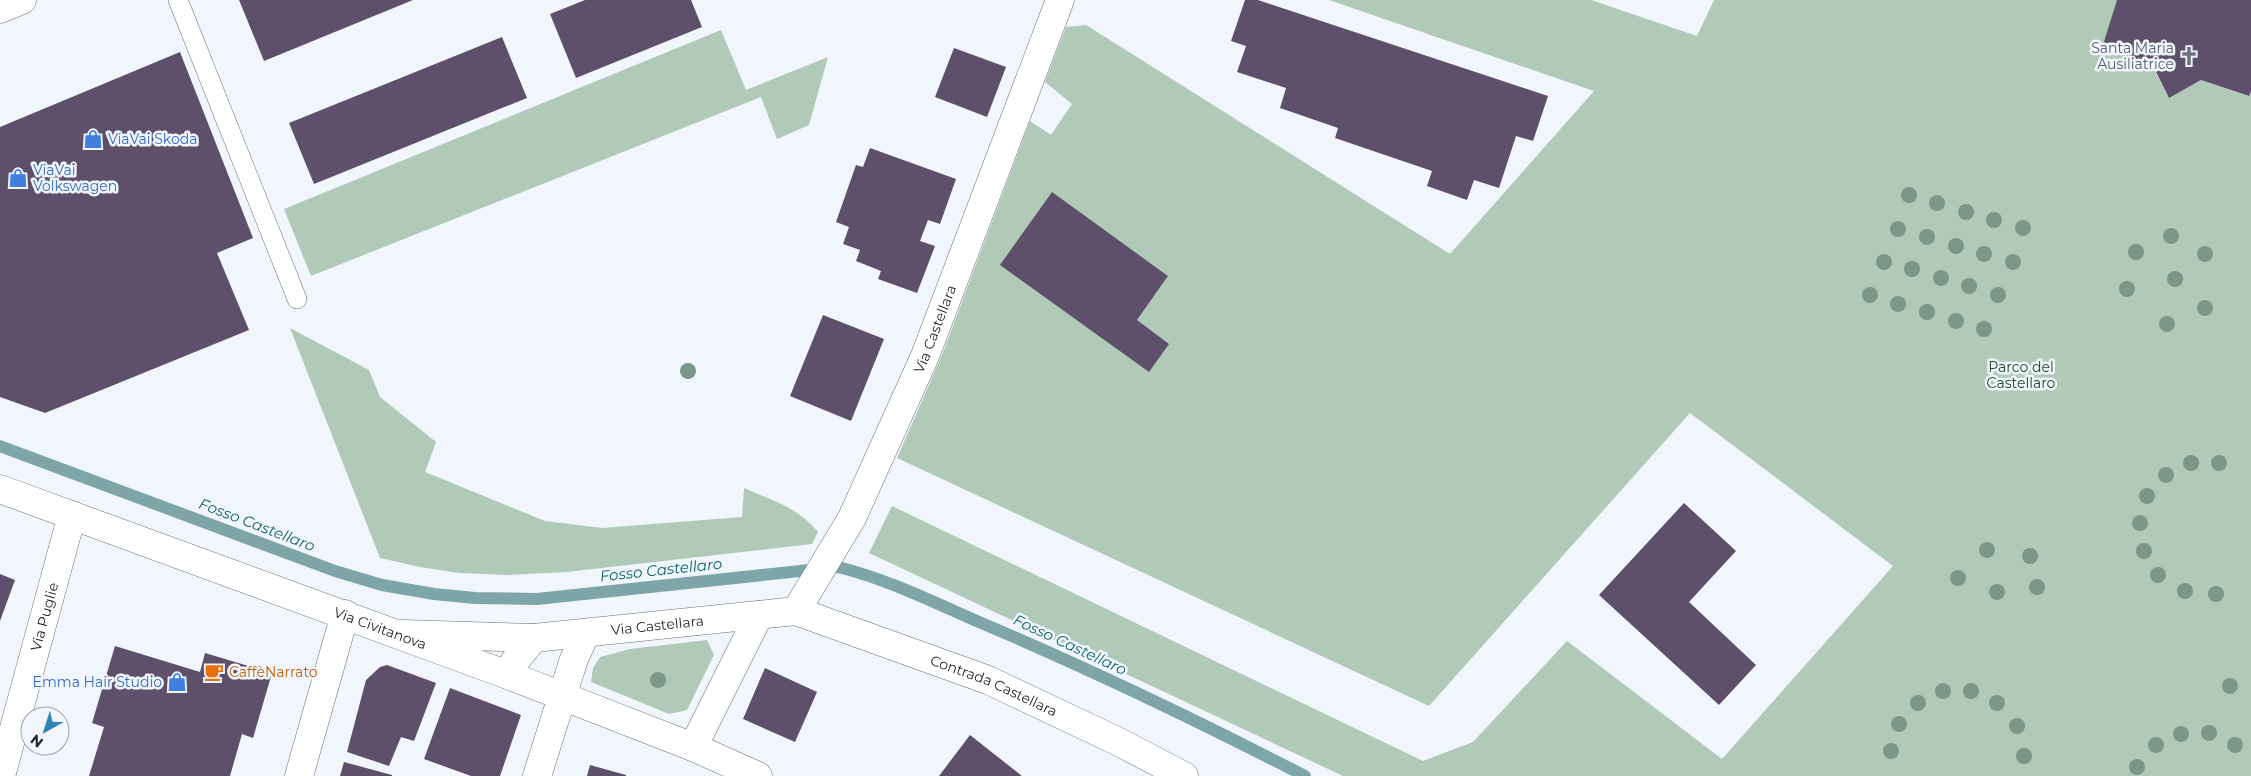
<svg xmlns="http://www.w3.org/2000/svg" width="2251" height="776" font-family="Montserrat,sans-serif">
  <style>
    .green { fill: #b1c9b7; fill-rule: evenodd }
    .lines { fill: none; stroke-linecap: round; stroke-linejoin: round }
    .stream { stroke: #7ea6a9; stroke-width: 12 }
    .building { fill: #5e506a }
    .lane-casing { stroke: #696f74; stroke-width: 20 }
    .street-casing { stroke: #696f74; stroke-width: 29 }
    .secondary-casing { stroke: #696f74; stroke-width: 29 }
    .primary-casing { stroke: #696f74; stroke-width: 29 }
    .lane { stroke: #fff; stroke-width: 19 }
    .street { stroke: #fff; stroke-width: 28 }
    .secondary { stroke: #fff; stroke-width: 28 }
    .primary { stroke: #fff; stroke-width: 28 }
    .tree { fill: #7b9789 }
    .labels { text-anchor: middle; stroke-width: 5; stroke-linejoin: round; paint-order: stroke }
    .worship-label { font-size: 14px; fill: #5b616d; stroke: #f0f6fc; text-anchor: end }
    .shop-label { font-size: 14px; fill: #366cbe; stroke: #f0f6fc; text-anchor: start }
    .street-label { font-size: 14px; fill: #252729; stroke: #f0f6fc }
    .park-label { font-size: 14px; fill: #1b4a2b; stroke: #f0f6fc }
    .food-label { font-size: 14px; fill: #c56008; stroke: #f0f6fc; text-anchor: start }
    .water-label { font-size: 15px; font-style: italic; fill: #106469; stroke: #f0f6fc }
  </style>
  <rect width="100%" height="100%" fill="#f0f6fc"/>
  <path class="green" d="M 1329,0 L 1591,0 L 1697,36 L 1714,0 L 2117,0 L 2169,98 L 2201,80 L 2248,96 L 2251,91 L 2251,776 L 1343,776 L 869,553 L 892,506 L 1423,761 L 1473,742 L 1567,641 L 1722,759 L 1893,566 L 1690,413 L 1429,706 L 897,458 L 942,355 L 1030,121 L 1051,135 L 1072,104 L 1045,82 L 1066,27 L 1086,25 L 1450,254 L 1594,91 ZM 1052,193 L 1168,276 L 1137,320 Z
    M 721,30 L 746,90 L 828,57 L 809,125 L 777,139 L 761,97 L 311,276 L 284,209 Z
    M 290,328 L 369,370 L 380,397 L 436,442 L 425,472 L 545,521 L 602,528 L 742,517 L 744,488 C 771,500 799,508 818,532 L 812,544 L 567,572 L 508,575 L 459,573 L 420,567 L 380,558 Z
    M 707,640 L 714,655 L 687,710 L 669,714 L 591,682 L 593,668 L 600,657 L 630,649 Z"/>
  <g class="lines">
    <path class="stream" d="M 0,446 L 335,571 L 382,585 L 434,594 L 475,598 L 537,599 L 838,567 C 887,579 933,602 979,622 C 1090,669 1198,721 1305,776"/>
  </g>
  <path class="building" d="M 239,0 L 413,0 L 264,61 Z
    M 585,0 L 691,0 L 702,27 L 576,78 L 550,14 Z
    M 1245,0 L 1258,0 L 1548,96 L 1533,141 L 1516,136 L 1499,188 L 1474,180 L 1467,200 L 1427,186 L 1432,171 L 1335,138 L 1338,128 L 1280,108 L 1286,88 L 1237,72 L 1246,46 L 1231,41 Z
    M 2117,0 L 2251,0 L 2251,91 L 2249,96 L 2201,80 L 2169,98 L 2152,64 L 2102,48 Z
    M 502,37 L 527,98 L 314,184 L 289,123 Z
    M 954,48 L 1006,67 L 987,117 L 935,97 Z
    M 180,52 L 253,238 L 217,253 L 249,330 L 45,413 L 0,397 L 0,127 Z
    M 870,148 L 956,179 L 940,224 L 928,220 L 920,241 L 935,246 L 917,293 L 878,279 L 881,271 L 856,261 L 860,250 L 843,244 L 849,227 L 836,222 L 856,165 L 863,167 Z
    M 1052,192 L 1168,276 L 1137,320 L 1169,344 L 1149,372 L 1000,265 Z
    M 823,315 L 884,339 L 851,421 L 790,396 Z
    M 1684,503 L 1736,551 L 1689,602 L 1756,665 L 1719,705 L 1599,595 Z
    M 0,574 L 15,580 L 0,621 Z
    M 115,646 L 200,672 L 205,653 L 272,673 L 253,738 L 242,734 L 230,776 L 89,776 L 104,727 L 92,723 Z
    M 387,665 L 436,683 L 414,741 L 401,737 L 389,766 L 347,752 L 366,680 L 380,667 Z
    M 765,668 L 817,692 L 795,742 L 743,719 Z
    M 450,688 L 521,715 L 500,776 L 471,776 L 424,759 Z
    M 970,735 L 1022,776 L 939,776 Z
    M 344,762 L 392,775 L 392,776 L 340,776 Z
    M 590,765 L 626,775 L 626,776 L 587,776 Z"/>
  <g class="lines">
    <g class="lane-casing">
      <path id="lane" d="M 178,0 L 297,299"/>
    </g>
    <g class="street-casing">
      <g id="street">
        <path id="s1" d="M 796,611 L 852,518 L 925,356 L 1060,0"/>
        <path id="s2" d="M 403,634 L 534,638 L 796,611 L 988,680 L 1117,741 L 1184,776"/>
        <path d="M 508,675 L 514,662 L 534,638"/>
        <path d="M 693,747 L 759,615"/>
        <path id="s3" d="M 1,776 L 72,515"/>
        <path d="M 299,776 L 345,614"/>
        <path d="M 537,776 L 574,659 L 586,633"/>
      </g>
    </g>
    <g class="secondary-casing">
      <g id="secondary">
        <path id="s4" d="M 0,489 L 508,675 L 693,747 L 758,776"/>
      </g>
    </g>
    <g class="primary-casing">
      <path id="primary" d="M 0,9 L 22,0"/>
    </g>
    <use href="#lane" class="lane"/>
    <use href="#street" class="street"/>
    <use href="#secondary" class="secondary"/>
    <use href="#primary" class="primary"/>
  </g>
  <g class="tree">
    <circle cx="1909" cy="195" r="8"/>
    <circle cx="1937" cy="203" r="8"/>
    <circle cx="1966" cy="212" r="8"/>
    <circle cx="1994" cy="220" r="8"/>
    <circle cx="2023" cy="228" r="8"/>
    <circle cx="1898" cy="229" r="8"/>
    <circle cx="2171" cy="236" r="8"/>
    <circle cx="1927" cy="237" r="8"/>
    <circle cx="1956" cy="246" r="8"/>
    <circle cx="2136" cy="252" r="8"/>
    <circle cx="1984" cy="254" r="8"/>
    <circle cx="2205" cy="254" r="8"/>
    <circle cx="1884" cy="262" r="8"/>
    <circle cx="2013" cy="262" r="8"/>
    <circle cx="1912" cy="269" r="8"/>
    <circle cx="1941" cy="278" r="8"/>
    <circle cx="2175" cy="279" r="8"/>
    <circle cx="1969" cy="286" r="8"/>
    <circle cx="2127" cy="289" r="8"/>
    <circle cx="1870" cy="295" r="8"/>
    <circle cx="1998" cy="295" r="8"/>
    <circle cx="1898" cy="304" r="8"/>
    <circle cx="2205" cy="308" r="8"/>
    <circle cx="1927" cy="312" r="8"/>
    <circle cx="1956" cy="321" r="8"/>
    <circle cx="2167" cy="324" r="8"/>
    <circle cx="1984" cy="329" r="8"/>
    <circle cx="688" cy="371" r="8"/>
    <circle cx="2191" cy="463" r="8"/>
    <circle cx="2219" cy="463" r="8"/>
    <circle cx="2166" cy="475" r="8"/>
    <circle cx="2147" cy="496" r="8"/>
    <circle cx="2140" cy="523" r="8"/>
    <circle cx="1987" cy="550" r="8"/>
    <circle cx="2144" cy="551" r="8"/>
    <circle cx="2030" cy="556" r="8"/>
    <circle cx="2158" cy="575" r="8"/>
    <circle cx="1958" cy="578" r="8"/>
    <circle cx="2037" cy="587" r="8"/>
    <circle cx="2185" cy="591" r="8"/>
    <circle cx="1997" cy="592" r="8"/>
    <circle cx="2216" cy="594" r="8"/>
    <circle cx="658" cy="680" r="8"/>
    <circle cx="2230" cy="686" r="8"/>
    <circle cx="1943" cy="691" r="8"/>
    <circle cx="1971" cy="691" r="8"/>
    <circle cx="1918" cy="703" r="8"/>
    <circle cx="1997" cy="703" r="8"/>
    <circle cx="1899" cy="724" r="8"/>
    <circle cx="2017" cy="726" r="8"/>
    <circle cx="2209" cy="733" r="8"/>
    <circle cx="2181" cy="734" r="8"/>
    <circle cx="2156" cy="745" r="8"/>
    <circle cx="2235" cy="745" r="8"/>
    <circle cx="1891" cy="751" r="8"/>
    <circle cx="2024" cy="756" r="8"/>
    <circle cx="2137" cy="767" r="8"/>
  </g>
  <defs>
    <g id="church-bare" transform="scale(1.5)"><path d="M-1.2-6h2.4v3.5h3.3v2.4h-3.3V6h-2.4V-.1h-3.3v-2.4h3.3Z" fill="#6b7280" stroke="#f0f6fc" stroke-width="2.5" paint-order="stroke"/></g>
    <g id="shop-bare" transform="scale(1.5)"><path d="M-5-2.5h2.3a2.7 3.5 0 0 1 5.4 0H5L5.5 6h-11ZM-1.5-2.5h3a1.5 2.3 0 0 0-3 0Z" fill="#3f7fe0" stroke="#f0f6fc" stroke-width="2.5" paint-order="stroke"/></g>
    <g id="cafe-bare" transform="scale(1.5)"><path d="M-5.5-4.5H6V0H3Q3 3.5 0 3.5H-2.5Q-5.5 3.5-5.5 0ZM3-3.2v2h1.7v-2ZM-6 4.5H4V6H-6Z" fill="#e8710a" stroke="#f0f6fc" stroke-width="2.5" paint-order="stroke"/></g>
  </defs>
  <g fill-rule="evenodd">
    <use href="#church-bare" x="2189" y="56"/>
    <use href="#shop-bare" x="93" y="139"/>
    <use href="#shop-bare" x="18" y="178"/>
    <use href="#cafe-bare" x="214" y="672"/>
    <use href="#shop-bare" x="177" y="682"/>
  </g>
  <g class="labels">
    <g class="worship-label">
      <text x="2174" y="53">Santa Maria<tspan x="2174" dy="16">Ausiliatrice</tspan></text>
    </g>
    <g class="shop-label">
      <text x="108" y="144">ViaVai Skoda</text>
      <text x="33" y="175">ViaVai<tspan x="33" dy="16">Volkswagen</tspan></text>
      <text x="162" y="687" text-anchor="end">Emma Hair Studio</text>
    </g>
    <g class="street-label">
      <text dy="5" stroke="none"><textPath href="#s1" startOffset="315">Via Castellara</textPath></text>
      <text dy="5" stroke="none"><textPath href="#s3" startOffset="165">Via Puglie</textPath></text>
      <text dy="5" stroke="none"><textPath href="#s2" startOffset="255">Via Castellara</textPath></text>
      <text dy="5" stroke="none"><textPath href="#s4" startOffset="405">Via Civitanova</textPath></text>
      <text dy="5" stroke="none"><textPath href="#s2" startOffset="606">Contrada Castellara</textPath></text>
    </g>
    <g class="park-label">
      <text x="2021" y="372">Parco del<tspan x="2021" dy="16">Castellaro</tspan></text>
    </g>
    <g class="food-label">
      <text x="229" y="677">CaffèNarrato</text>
    </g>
    <g class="water-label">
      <text transform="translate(257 525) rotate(21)" y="5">Fosso Castellaro</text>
      <text transform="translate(661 570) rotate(-6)" y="5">Fosso Castellaro</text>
      <text transform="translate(1070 645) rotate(25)" y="5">Fosso Castellaro</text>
    </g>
  </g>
  <g transform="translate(45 731) rotate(219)"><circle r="24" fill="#f0f6fc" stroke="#9fa3a8"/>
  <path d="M0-4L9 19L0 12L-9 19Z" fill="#3286b6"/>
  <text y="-8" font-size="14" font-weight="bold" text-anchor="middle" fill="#252729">N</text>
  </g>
</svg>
